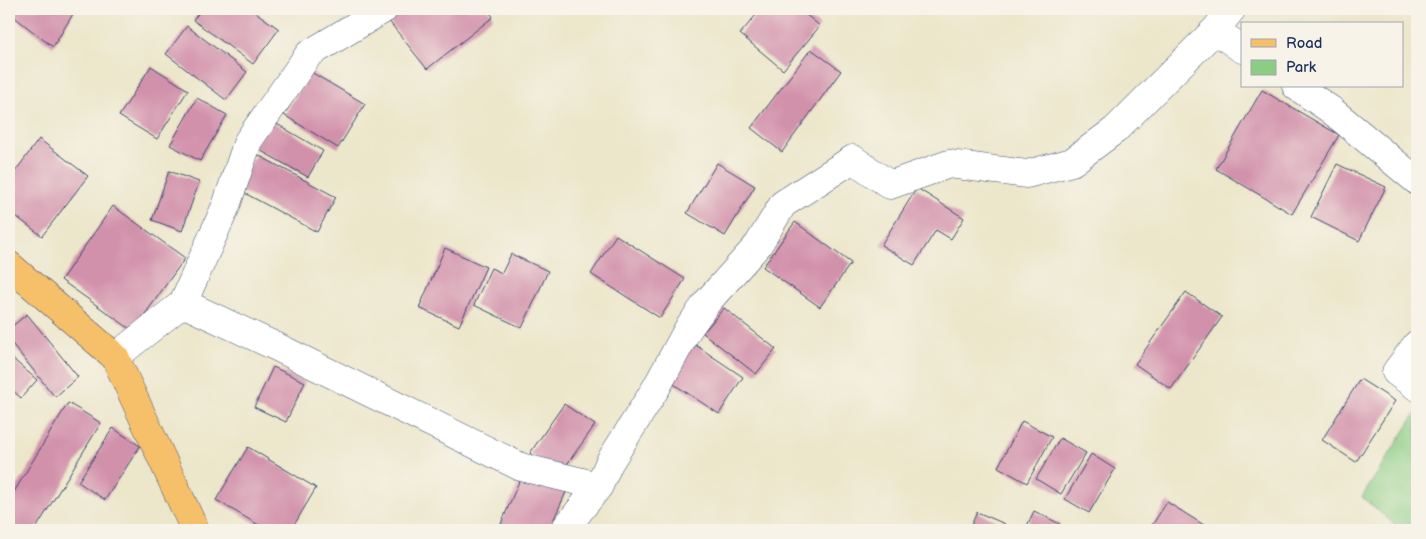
<svg xmlns="http://www.w3.org/2000/svg" width="1426" height="539" font-family="'Balsamiq Sans',sans-serif">
  <style>
    .green { fill: #8ccd84; stroke: #547e71 }
    .building { fill: #d291ab }
    .lines { fill: none; stroke-linecap: round; stroke-linejoin: round }
    .street-casing { stroke: #3a4a6e; stroke-width: 29 }
    .primary-casing { stroke: #3a4a6e; stroke-width: 29 }
    .street { stroke: #fff; stroke-width: 28 }
    .primary { stroke: #f6c06b; stroke-width: 28 }
  </style>
  <rect width="100%" height="100%" fill="#f7f3e8"/>
  <filter id="ink" filterUnits="userSpaceOnUse"><feTurbulence type="fractalNoise" baseFrequency=".02" numOctaves="2"/><feDisplacementMap in="SourceGraphic" scale="10" xChannelSelector="R" yChannelSelector="G"/><feConvolveMatrix kernelMatrix="1 2 1 2 8 2 1 2 1" color-interpolation-filters="sRGB"/></filter>
  <filter id="wash" filterUnits="userSpaceOnUse"><feTurbulence type="fractalNoise" baseFrequency=".0096" numOctaves="4" result="noise"/><feDisplacementMap in="SourceGraphic" scale="20" xChannelSelector="R" yChannelSelector="G"/><feGaussianBlur stdDeviation="1.12" result="paint"/><feColorMatrix in="noise" values="0 0 0 0 0 0 0 0 0 0 0 0 0 0 0 0 0 1.4 0 .05"/><feComposite in="paint" operator="in"/></filter>
  <g filter="url(#wash)">
    <rect width="100%" height="100%" fill="#ece6ca"/>
    <path class="green" d="M 1416,413 L 1417,414 L 1417,530 L 1401,530 L 1362,497 Z"/>
    <g id="blocks">
      <path class="building" d="M 9,9 L 76,9 L 53,47 L 9,13 Z
        M 202,9 L 251,9 L 279,29 L 253,64 L 193,20 Z
        M 403,9 L 488,9 L 493,17 L 427,69 L 388,20 Z
        M 761,9 L 799,9 L 820,26 L 783,70 L 740,34 Z
        M 187,26 L 247,72 L 226,100 L 166,54 Z
        M 811,49 L 841,71 L 782,152 L 751,128 Z
        M 151,66 L 188,90 L 157,139 L 119,116 Z
        M 311,72 L 365,104 L 338,148 L 284,115 Z
        M 1262,90 L 1339,135 L 1292,214 L 1216,169 Z
        M 197,98 L 227,115 L 200,161 L 170,145 Z
        M 270,120 L 323,151 L 308,177 L 254,147 Z
        M 39,139 L 88,176 L 42,236 L 9,211 L 9,180 Z
        M 256,154 L 336,197 L 317,232 L 237,189 Z
        M 717,163 L 755,186 L 725,236 L 687,213 Z
        M 1337,164 L 1386,187 L 1359,241 L 1311,217 Z
        M 169,171 L 199,182 L 182,231 L 152,220 Z
        M 917,188 L 964,218 L 951,239 L 936,230 L 914,265 L 881,245 Z
        M 113,206 L 185,258 L 133,331 L 61,280 Z
        M 795,222 L 851,263 L 820,307 L 763,267 Z
        M 616,235 L 685,279 L 660,318 L 591,274 Z
        M 445,248 L 486,267 L 459,326 L 419,308 Z
        M 511,254 L 548,271 L 522,328 L 474,305 L 491,268 L 502,273 Z
        M 1186,292 L 1222,317 L 1171,389 L 1135,364 Z
        M 724,308 L 776,349 L 756,374 L 703,333 Z
        M 27,314 L 78,377 L 55,397 L 9,340 L 9,329 Z
        M 688,340 L 743,377 L 719,414 L 663,377 Z
        M 13,359 L 37,380 L 21,398 L 9,387 L 9,363 Z
        M 273,367 L 305,382 L 286,422 L 254,407 Z
        M 1360,379 L 1395,401 L 1356,462 L 1322,440 Z
        M 68,403 L 101,423 L 35,530 L 9,530 L 9,500 Z
        M 564,404 L 595,425 L 560,474 L 530,453 Z
        M 1022,421 L 1052,437 L 1027,483 L 998,467 Z
        M 113,428 L 140,446 L 105,500 L 78,482 Z
        M 1060,438 L 1086,453 L 1061,494 L 1036,479 Z
        M 248,447 L 316,488 L 291,530 L 267,530 L 216,500 Z
        M 1091,454 L 1115,469 L 1089,513 L 1065,499 Z
        M 523,472 L 567,490 L 549,530 L 515,530 L 501,524 Z
        M 1167,502 L 1207,527 L 1206,530 L 1149,530 Z
        M 1034,511 L 1060,524 L 1057,530 L 1025,530 Z
        M 977,512 L 1005,524 L 1002,530 L 969,530 Z"/>
    </g>
  </g>
  <g filter="url(#ink)">
    <use href="#blocks" fill-opacity="0" stroke="#3a4a6e" stroke-width="1"/>
    <g class="lines">
      <g class="street-casing">
        <path id="street" d="M 1215,30 L 1242,49
          M 1296,86 L 1331,110 L 1417,181
          M 183,303 L 277,347 L 521,467 L 599,486
          M 1417,344 L 1396,372 L 1417,387
          M 115,357 L 183,303 L 226,206 L 248,141 L 309,54 L 384,9
          M 564,530 L 599,486 L 609,463 L 656,388 L 688,329 L 708,301 L 758,245 L 783,204 L 853,159 L 890,185 L 949,164 L 1027,174 L 1072,162 L 1115,130 L 1215,30 L 1232,9"/>
      </g>
      <g class="primary-casing">
        <path id="primary" d="M 9,265 L 115,357 L 195,530"/>
      </g>
      <use href="#street" class="street"/>
      <use href="#primary" class="primary"/>
    </g>
  </g>
  <rect width="1426" height="539" fill="none" stroke="#f7f3e8" stroke-width="30"/>
  <rect x="1241" y="22" width="162" height="65" fill="#f7f3e8" stroke="#9fa5b1"/>
  <rect x="1251" y="39" width="25" height="8" fill="#f6c06b" stroke="#9fa5b1"/>
  <text x="1286" y="48" font-size="15" fill="#1b2f5e">Road</text>
  <rect x="1251" y="60" width="25" height="15" fill="#8ccd84" stroke="#9fa5b1"/>
  <text x="1286" y="72" font-size="15" fill="#1b2f5e">Park</text>
</svg>
